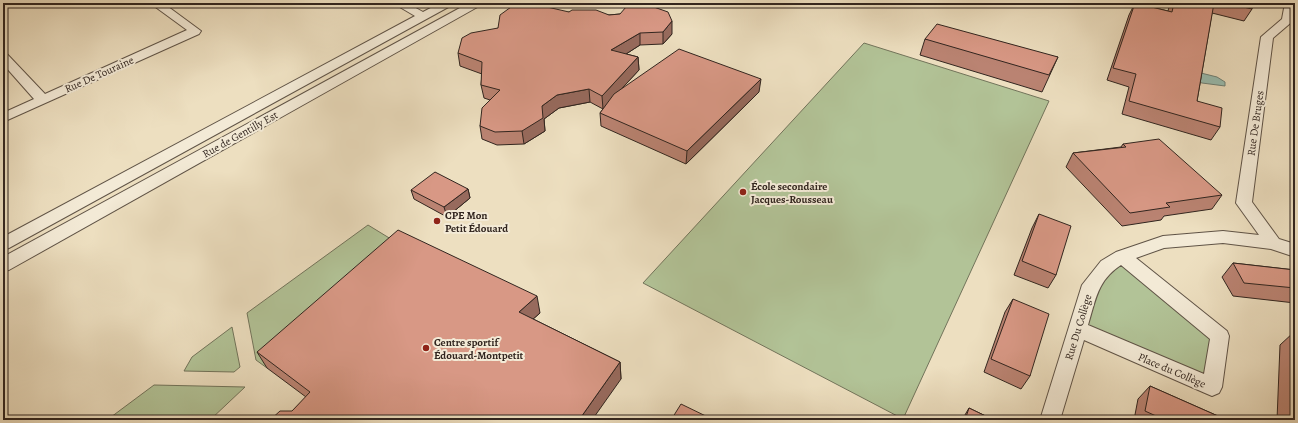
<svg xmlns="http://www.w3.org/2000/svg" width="1298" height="423" font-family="Alegreya,serif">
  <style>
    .green { fill: #b2c397; stroke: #72745b }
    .water { fill: #99bdb0; stroke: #6f8076 }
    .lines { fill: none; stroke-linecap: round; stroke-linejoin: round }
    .minor-casing { stroke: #605447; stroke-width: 2 }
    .minor { fill: #f3ead6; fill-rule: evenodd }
    .wall { fill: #ba8372; stroke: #31251f }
    .shaded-wall { fill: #976a5d; stroke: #31251f }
    .building { fill: #d89885; stroke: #31251f }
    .poi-dot { fill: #8f2418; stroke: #f3ead6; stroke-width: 1.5 }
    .labels { text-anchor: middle; stroke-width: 4; stroke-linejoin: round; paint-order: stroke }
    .street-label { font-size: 11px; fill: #31251f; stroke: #f3ead6 }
    .poi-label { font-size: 11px; font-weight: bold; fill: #31251f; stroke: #f3ead6; text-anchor: start }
  </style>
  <rect width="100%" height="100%" fill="#eddfc0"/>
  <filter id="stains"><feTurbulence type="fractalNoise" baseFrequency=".005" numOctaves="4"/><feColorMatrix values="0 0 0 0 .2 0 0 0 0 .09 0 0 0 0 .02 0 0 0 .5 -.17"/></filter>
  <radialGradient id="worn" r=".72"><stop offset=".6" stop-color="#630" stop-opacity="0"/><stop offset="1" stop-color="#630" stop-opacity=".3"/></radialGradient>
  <path class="green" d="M 864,43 L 1049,101 L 903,419 L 643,283 Z
    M 368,225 L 404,247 L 267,368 L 256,360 L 247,313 Z
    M 1122,256 L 1220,336 L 1212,387 L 1078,329 L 1091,285 Z
    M 232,327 L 240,367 L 234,372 L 184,371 L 192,357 Z
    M 154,385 L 245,387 L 210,420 L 107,420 Z"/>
  <path class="water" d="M 1201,73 L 1217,77 L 1225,82 L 1225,86 L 1202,83 L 1182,76 Z"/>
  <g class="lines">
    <g class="minor-casing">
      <path id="minor" d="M 150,3 L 163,3 L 201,31 L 199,34 L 3,122 L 3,113 L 34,99 L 3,64 L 3,53 L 7,54 L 45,94 L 187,30 Z
        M 393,3 L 407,3 L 423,12 L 440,3 L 454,3 L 452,5 L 9,248 L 3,250 L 3,237 L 415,16 Z
        M 469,3 L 483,3 L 481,5 L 9,270 L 3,271 L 3,257 Z
        M 1285,3 L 1295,3 L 1294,20 L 1273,38 L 1252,202 L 1279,239 L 1295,244 L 1295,257 L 1271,249 L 1223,243 L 1164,248 L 1136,258 L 1227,331 L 1229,336 L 1222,387 L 1219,393 L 1212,396 L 1205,393 L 1084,340 L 1060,420 L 1040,420 L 1082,285 L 1101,261 L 1116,252 L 1163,236 L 1223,231 L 1259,235 L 1236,203 L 1261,37 L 1282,19 ZM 1121,265 L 1210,339 L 1204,374 L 1088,325 C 1096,299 1097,281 1121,265 Z"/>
    </g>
    <use href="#minor" class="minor"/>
  </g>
  <path class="wall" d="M 1135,3 L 1168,11 L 1170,3 L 1252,3 L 1252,9 L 1244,21 L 1212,13 L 1197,101 L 1220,127 L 1211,140 L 1122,114 L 1129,87 L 1107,80 L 1129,15 Z
    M 569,12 L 609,15 L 620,14 L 672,34 L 663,44 L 640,45 L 626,54 L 638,57 L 639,70 L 622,88 L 759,92 L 686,164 L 601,126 L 600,113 L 603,109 L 590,102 L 559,108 L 544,119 L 545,131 L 524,144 L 497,145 L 482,139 L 480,126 L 490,100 L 484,98 L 481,85 L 482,74 L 460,66 L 458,53 L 498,28 Z
    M 925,39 L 1058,57 L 1042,92 L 920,55 Z
    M 1123,144 L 1222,195 L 1212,209 L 1164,216 L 1161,220 L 1122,226 L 1066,167 L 1073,153 L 1121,147 Z
    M 468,189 L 470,198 L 447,217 L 414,199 L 411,190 Z
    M 1039,214 L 1056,275 L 1048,288 L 1014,275 L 1032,228 Z
    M 1233,263 L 1295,270 L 1295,303 L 1233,296 L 1222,277 Z
    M 1013,299 L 1030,376 L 1021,389 L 984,372 L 1005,312 Z
    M 540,313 L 533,319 L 620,362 L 621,379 L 292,411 L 306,397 L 267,368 L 257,352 Z
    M 1294,332 L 1295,332 L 1295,420 L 1277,420 L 1280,345 Z
    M 1150,386 L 1227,420 L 1134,420 L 1138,399 Z
    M 969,408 L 994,420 L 962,420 Z"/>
  <path class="shaded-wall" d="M 672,21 L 672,34 L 663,44 L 663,32 Z
    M 640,33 L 640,45 L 612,63 L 611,50 Z
    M 638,57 L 639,70 L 603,109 L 602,96 Z
    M 761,79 L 759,92 L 686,164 L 687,151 Z
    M 589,89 L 590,102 L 559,108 L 544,119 L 545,131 L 524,144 L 522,131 L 542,106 L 557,95 Z
    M 468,189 L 470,198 L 447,217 L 444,207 Z
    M 537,296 L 540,313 L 523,328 L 519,312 Z
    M 620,362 L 621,379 L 592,420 L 579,420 Z"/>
  <path class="building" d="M 1135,3 L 1172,12 L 1174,3 L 1214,3 L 1197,101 L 1222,108 L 1220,127 L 1129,101 L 1136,74 L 1113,68 Z
    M 1226,3 L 1252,3 L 1252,9 Z
    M 534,4 L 569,12 L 572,10 L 596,10 L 609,15 L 620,14 L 626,7 L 651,6 L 668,12 L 672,21 L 663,32 L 640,33 L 611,50 L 638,57 L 602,96 L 589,89 L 557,95 L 542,106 L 543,118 L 522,131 L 495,132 L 480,126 L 482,108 L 500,90 L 481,85 L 482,62 L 458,53 L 462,38 L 471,33 L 498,28 L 500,15 L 511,7 Z
    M 937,24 L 1058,57 L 1049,75 L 925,39 Z
    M 679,49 L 761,79 L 687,151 L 600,113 L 614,94 Z
    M 1159,139 L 1222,195 L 1166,203 L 1170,207 L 1130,213 L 1073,153 L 1126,147 L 1123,144 Z
    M 435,172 L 468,189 L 444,207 L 411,190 Z
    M 1039,214 L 1071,226 L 1056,275 L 1022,261 Z
    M 398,230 L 537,296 L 519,312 L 620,362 L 579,420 L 270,420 L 280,411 L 292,411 L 310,392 L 257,352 Z
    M 1233,263 L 1295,270 L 1295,288 L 1244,283 Z
    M 1013,299 L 1049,314 L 1030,376 L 991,359 Z
    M 1294,332 L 1295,332 L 1295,419 L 1292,418 Z
    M 1150,386 L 1227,420 L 1165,420 L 1145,411 Z
    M 681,404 L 714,420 L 671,420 Z
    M 969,408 L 994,420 L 965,420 Z"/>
  <g class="poi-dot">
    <circle cx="743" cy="192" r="4"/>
    <circle cx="437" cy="221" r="4"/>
    <circle cx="426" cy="348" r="4"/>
  </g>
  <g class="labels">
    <g class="street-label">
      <text transform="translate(99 74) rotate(-24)" y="4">Rue De Touraine</text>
      <text transform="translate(1255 123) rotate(-82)" y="4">Rue De Bruges</text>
      <text transform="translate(240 134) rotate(-29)" y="4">Rue de Gentilly Est</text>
      <text transform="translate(1078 327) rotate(-73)" y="4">Rue Du Collège</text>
      <text transform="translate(1172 370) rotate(23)" y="4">Place du Collège</text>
    </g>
    <g class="poi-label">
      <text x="751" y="190">École secondaire<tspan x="751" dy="13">Jacques-Rousseau</tspan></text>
      <text x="445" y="219">CPE Mon<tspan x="445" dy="13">Petit Édouard</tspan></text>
      <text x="434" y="346">Centre sportif<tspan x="434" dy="13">Édouard-Montpetit</tspan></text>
    </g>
  </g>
  <rect width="1298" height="423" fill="none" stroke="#eddfc0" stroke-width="16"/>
  <rect x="4" y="4" width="1290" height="415" fill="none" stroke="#31251f" stroke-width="2"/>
  <rect x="8" y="8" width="1282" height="407" fill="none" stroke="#31251f"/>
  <rect width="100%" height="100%" filter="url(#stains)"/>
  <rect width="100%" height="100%" fill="url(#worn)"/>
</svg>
